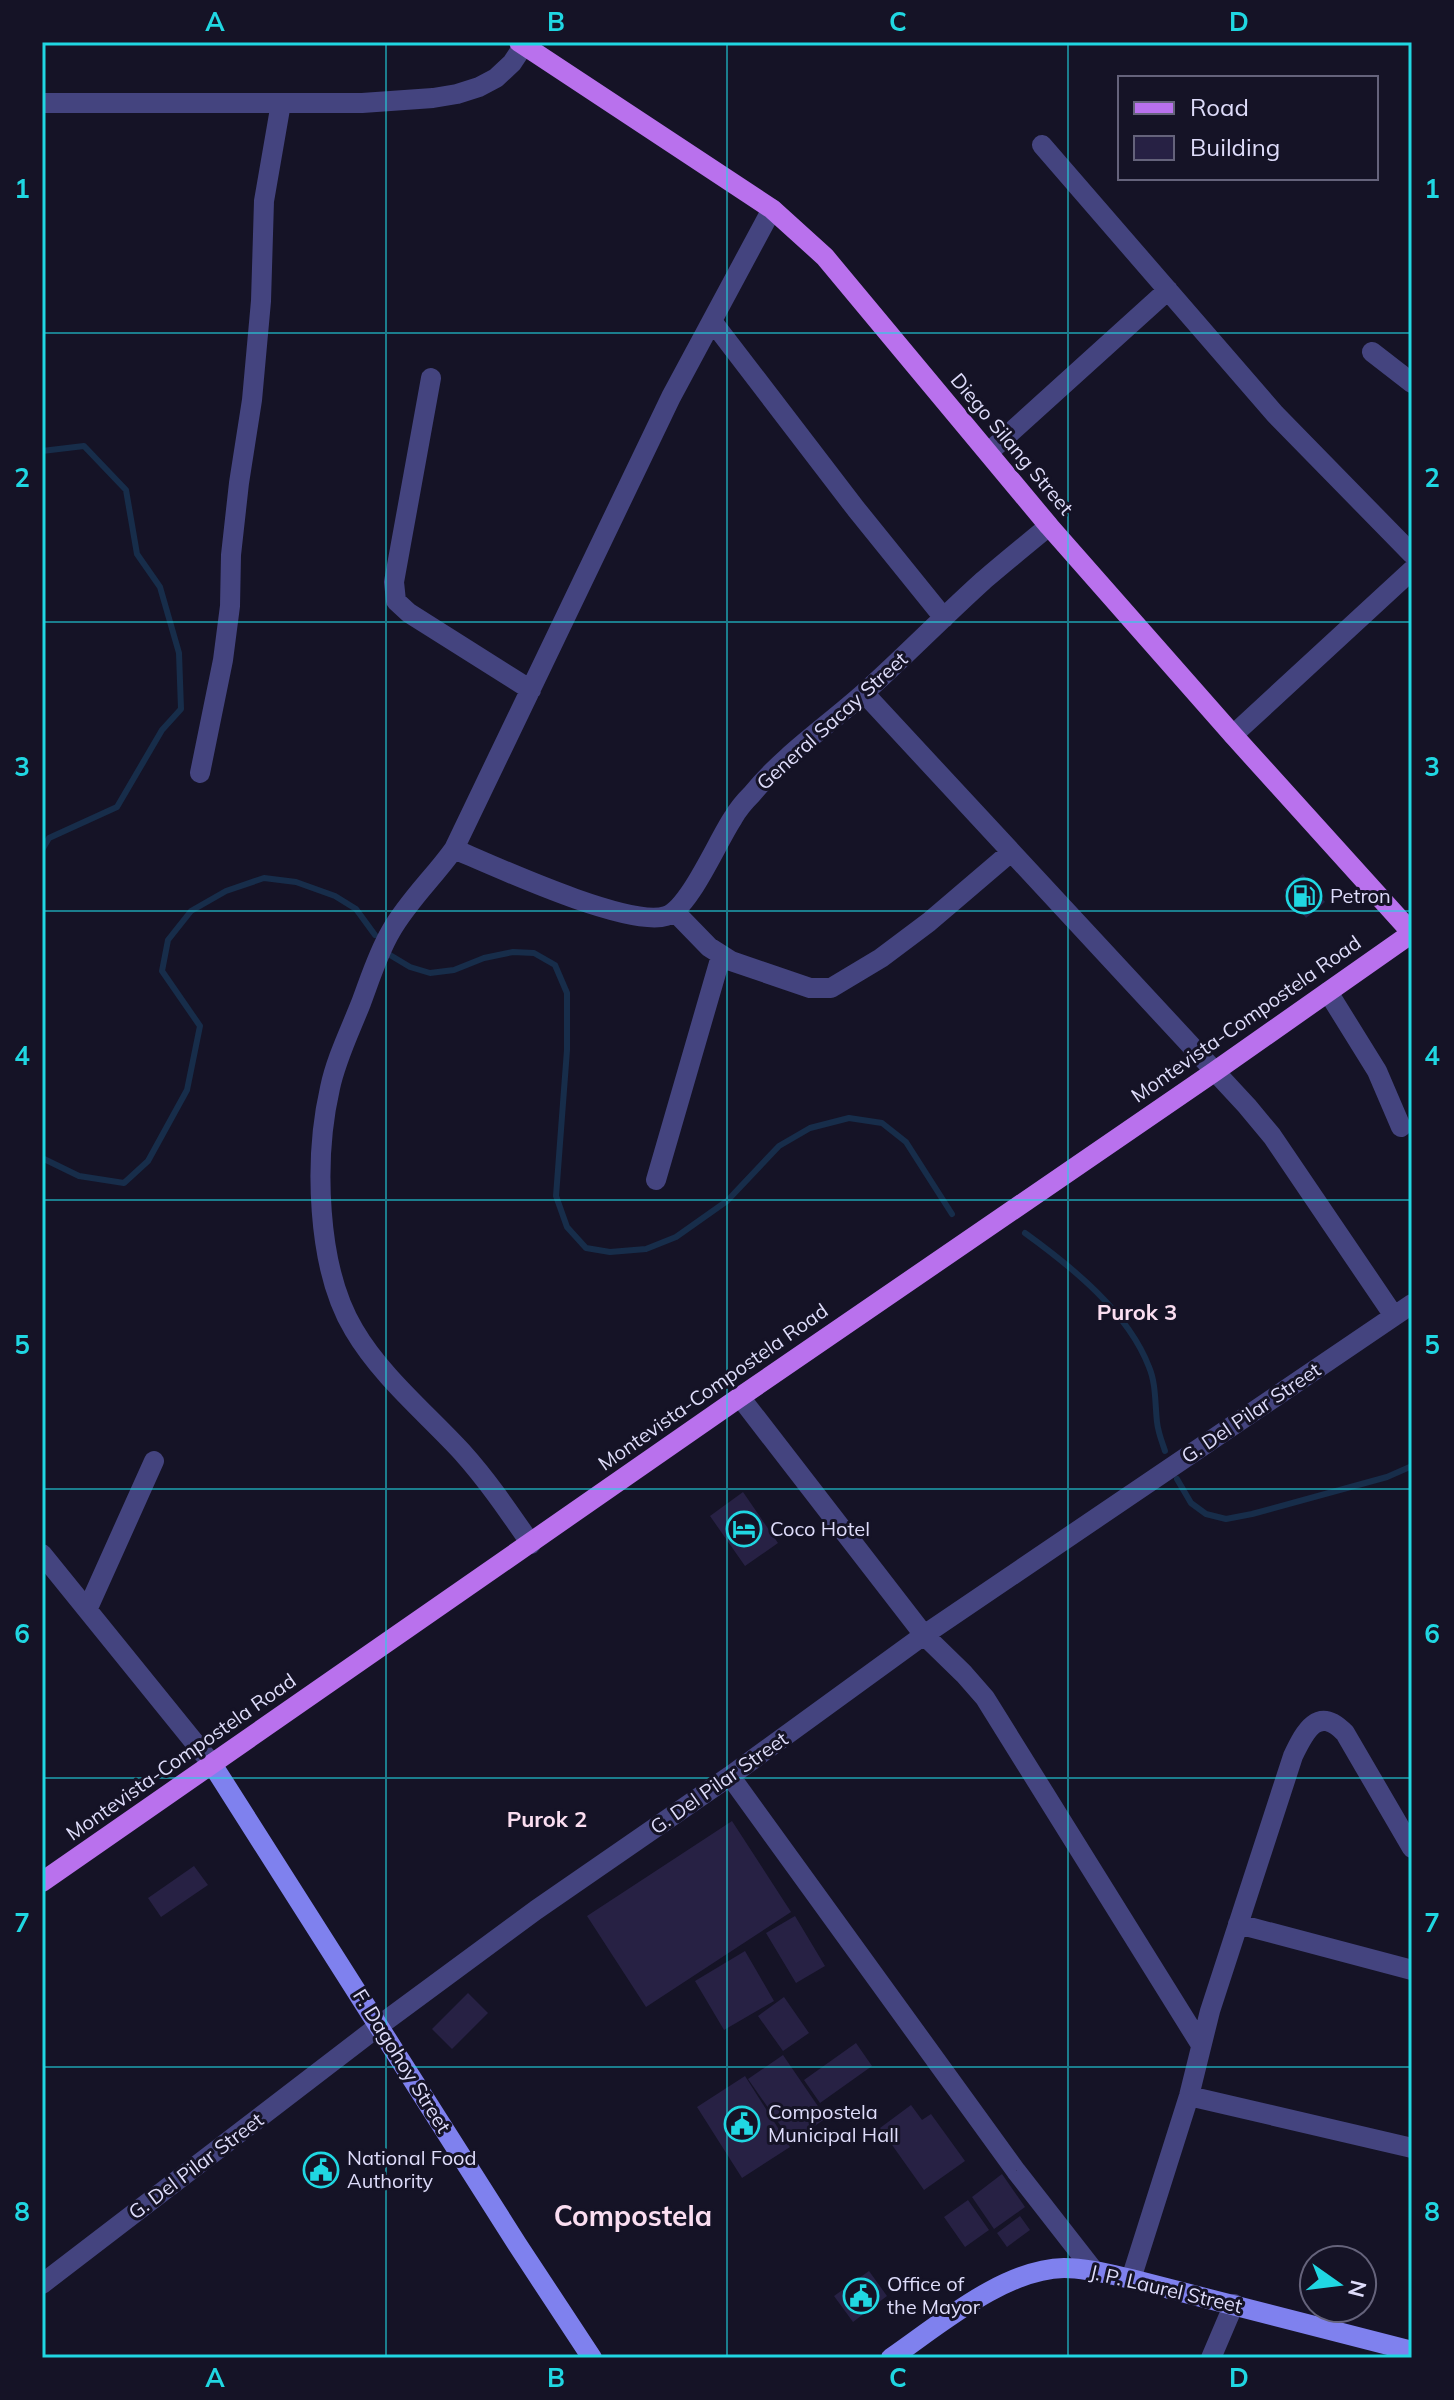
<svg xmlns="http://www.w3.org/2000/svg" width="1454" height="2400" font-family="Mulish,sans-serif">
  <style>
    .lines { fill: none; stroke-linecap: round; stroke-linejoin: round }
    .stream { stroke: #172d4a; stroke-width: 6 }
    .building { fill: #272144 }
    .street { stroke: #44447f; stroke-width: 20 }
    .secondary { stroke: #7f81ee; stroke-width: 20 }
    .primary { stroke: #b971ed; stroke-width: 20 }
    .grid { fill: none; stroke: #20d7e2; stroke-width: 2; stroke-opacity: 0.55 }
    .labels { text-anchor: middle; stroke-width: 6; stroke-linejoin: round; paint-order: stroke }
    .street-label { font-size: 20px; fill: #dedcfa; stroke: #151326 }
    .poi-label { font-size: 20px; fill: #dedcfa; stroke: #151326; text-anchor: start }
    .neighbourhood-label { font-size: 22px; font-weight: bold; fill: #fbdef1; stroke: #151326 }
    .district-label { font-size: 28px; font-weight: bold; fill: #fbdef1; stroke: #151326 }
    .neatline { fill: none; stroke: #20d7e2; stroke-width: 3 }
    .grid-label { font-size: 26px; text-anchor: middle; font-weight: bold; fill: #20d7e2 }
  </style>
  <rect width="100%" height="100%" fill="#151326"/>
  <g class="lines">
    <path class="stream" d="M 42,451 L 84,446 L 126,490 L 137,554 L 160,587 L 179,653 L 181,709 L 162,730 L 117,807 L 49,838 L 42,850
      M 390,955 L 410,967 L 430,973 L 454,970 L 484,958 L 513,952 L 534,953 L 555,965 L 567,993 L 567,1050 L 556,1196 L 567,1227 L 586,1248 L 610,1252 L 646,1249 L 676,1237 L 727,1201 L 779,1146 L 810,1128 L 849,1118 L 882,1123 L 906,1142 L 952,1214
      M 42,1158 L 79,1176 L 124,1183 L 148,1161 L 187,1090 L 200,1026 L 162,971 L 168,940 L 191,911 L 226,891 L 264,878 L 296,882 L 335,896 L 356,909 L 375,935
      M 1025,1233 C 1072,1267 1128,1312 1149,1367 C 1156,1383 1155,1404 1157,1422 C 1158,1432 1162,1442 1165,1451
      M 1177,1479 L 1191,1503 L 1206,1514 L 1226,1519 L 1252,1514 L 1387,1477 L 1412,1466"/>
  </g>
  <path class="building" d="M 1303,874 L 1325,902 L 1306,918 L 1284,890 Z
    M 743,1492 L 778,1543 L 745,1566 L 710,1516 Z
    M 732,1821 L 791,1912 L 646,2007 L 587,1916 Z
    M 194,1866 L 208,1885 L 161,1917 L 148,1898 Z
    M 795,1916 L 825,1966 L 796,1983 L 766,1933 Z
    M 745,1951 L 774,2001 L 724,2030 L 695,1981 Z
    M 468,1993 L 488,2013 L 452,2049 L 432,2029 Z
    M 784,1997 L 809,2033 L 783,2051 L 758,2016 Z
    M 856,2043 L 872,2066 L 820,2103 L 804,2080 Z
    M 783,2055 L 826,2118 L 792,2142 L 748,2079 Z
    M 745,2076 L 790,2147 L 742,2178 L 697,2107 Z
    M 911,2105 L 922,2120 L 931,2114 L 965,2161 L 924,2190 L 880,2128 Z
    M 1002,2174 L 1025,2207 L 994,2229 L 972,2197 Z
    M 968,2200 L 989,2230 L 965,2247 L 944,2217 Z
    M 1020,2216 L 1030,2230 L 1007,2247 L 997,2233 Z
    M 869,2271 L 887,2296 L 853,2322 L 834,2296 Z"/>
  <g class="lines">
    <path class="street" d="M 42,103 L 362,103 L 433,98 L 457,94 L 479,87 L 496,78 L 512,63 L 524,45
      M 1042,145 L 1275,414 L 1412,554
      M 712,321 L 856,509 L 944,618
      M 1372,352 L 1412,383
      M 431,378 L 394,582 L 396,601 L 409,613 L 531,690
      M 989,452 L 1168,290
      M 864,693 L 1247,1106 L 1272,1136 L 1394,1316
      M 1233,735 L 1412,570
      M 200,773 L 223,660 L 230,606 L 231,555 L 239,483 L 252,400 L 261,301 L 264,201 L 281,103
      M 454,849 C 494,866 628,928 666,916 C 689,909 718,840 733,818 C 738,809 745,801 752,794 C 784,755 827,726 864,693 C 905,656 943,617 984,580 C 1005,562 1027,544 1049,526
      M 675,912 L 709,947 L 731,961 L 810,988 L 831,988 L 881,958 L 929,922 L 1011,852
      M 1328,992 L 1377,1071 L 1401,1127
      M 656,1180 L 721,956
      M 740,1397 L 924,1635 L 964,1674 L 985,1698 L 1201,2045
      M 531,1544 C 509,1512 488,1481 462,1452 C 426,1413 381,1376 354,1330 C 316,1267 314,1158 330,1088 C 336,1059 350,1031 361,1003 C 370,979 378,953 391,931 C 408,901 434,877 454,849 L 671,397 L 772,209
      M 42,1554 L 212,1764
      M 88,1608 L 154,1461
      M 730,1776 L 1016,2171 L 1094,2271
      M 1238,1924 L 1412,1970
      M 1189,2096 L 1412,2148
      M 1131,2279 L 1189,2096 L 1210,2011 L 1293,1756 C 1305,1731 1318,1705 1345,1733 L 1412,1848
      M 42,2284 L 380,2025 L 536,1910 L 730,1776 L 924,1635 L 1412,1304
      M 1211,2358 L 1234,2304"/>
    <path class="secondary" d="M 212,1764 L 517,2244 L 592,2358
      M 891,2358 C 939,2325 1004,2269 1064,2268 C 1086,2268 1109,2274 1131,2279 L 1412,2351"/>
    <path class="primary" d="M 519,42 L 772,209 L 825,257 L 1049,526 L 1233,735 L 1412,933
      M 42,1882 L 740,1397 L 1214,1072 L 1412,933"/>
  </g>
  <path class="grid" d="M 386,42 L 386,2358M 727,42 L 727,2358M 1068,42 L 1068,2358M 42,333 L 1412,333M 42,622 L 1412,622M 42,911 L 1412,911M 42,1200 L 1412,1200M 42,1489 L 1412,1489M 42,1778 L 1412,1778M 42,2067 L 1412,2067"/>
  <defs>
    <g id="fuel-ring" transform="scale(1.8)"><circle r="9.5" fill="#151326" stroke="#20d7e2" stroke-width="1.5"/><path d="M-5.5-6h7V0h2V4h1.3V-2.5L3-4.5l.8-.8L6-3V5H2.5V1h-1V6h-7ZM-4.2-4.7v3.2H.2V-4.7Z" fill="#20d7e2"/></g>
    <g id="hotel-ring" transform="scale(1.8)"><circle r="9.5" fill="#151326" stroke="#20d7e2" stroke-width="1.5"/><path d="M-6-4.5h1.5V1H6V5H4.5V3h-9V5H-6ZM-4 0a1.8 1.8 0 1 1 3.6 0ZM.5 0V-2.5h3Q6-2.5 6 0Z" fill="#20d7e2"/></g>
    <g id="civic-ring" transform="scale(1.8)"><circle r="9.5" fill="#151326" stroke="#20d7e2" stroke-width="1.5"/><path d="M-.6-6.5H3V-4.5H.6V-3L4-1V1h2V6H-6V1h2V-1L-.6-3ZM-1.2 2.5V6h2.4V2.5Z" fill="#20d7e2"/></g>
  </defs>
  <g fill-rule="evenodd">
    <use href="#fuel-ring" x="1304" y="896"/>
    <use href="#hotel-ring" x="744" y="1529"/>
    <use href="#civic-ring" x="742" y="2124"/>
    <use href="#civic-ring" x="321" y="2170"/>
    <use href="#civic-ring" x="861" y="2296"/>
  </g>
  <g class="labels">
    <g class="street-label">
      <text transform="translate(1012 444) rotate(50)" y="7">Diego Silang Street</text>
      <text transform="translate(832 721) rotate(-42)" y="7">General Sacay Street</text>
      <text transform="translate(1246 1019) rotate(-35)" y="7">Montevista-Compostela Road</text>
      <text transform="translate(713 1387) rotate(-35)" y="7">Montevista-Compostela Road</text>
      <text transform="translate(1251 1413) rotate(-34)" y="7">G. Del Pilar Street</text>
      <text transform="translate(181 1757) rotate(-35)" y="7">Montevista-Compostela Road</text>
      <text transform="translate(719 1783) rotate(-35)" y="7">G. Del Pilar Street</text>
      <text transform="translate(402 2061) rotate(58)" y="7">F. Dagohoy Street</text>
      <text transform="translate(196 2166) rotate(-37)" y="7">G. Del Pilar Street</text>
      <text transform="translate(1166 2289) rotate(13)" y="7">J. P. Laurel Street</text>
    </g>
    <g class="poi-label">
      <text x="1330" y="903">Petron</text>
      <text x="770" y="1536">Coco Hotel</text>
      <text x="768" y="2119">Compostela<tspan x="768" dy="23">Municipal Hall</tspan></text>
      <text x="347" y="2165">National Food<tspan x="347" dy="23">Authority</tspan></text>
      <text x="887" y="2291">Office of<tspan x="887" dy="23">the Mayor</tspan></text>
    </g>
    <g class="neighbourhood-label">
      <text x="1137" y="1320">Purok 3</text>
      <text x="547" y="1827">Purok 2</text>
    </g>
    <g class="district-label">
      <text x="633" y="2226">Compostela</text>
    </g>
  </g>
  <rect width="1454" height="2400" fill="none" stroke="#151326" stroke-width="88"/>
  <rect x="1118" y="76" width="260" height="104" fill="#151326" stroke="#65637b" stroke-width="2"/>
  <rect x="1134" y="102" width="40" height="12" fill="#b971ed" stroke="#65637b" stroke-width="2"/>
  <text x="1190" y="116" font-size="24" fill="#dedcfa">Road</text>
  <rect x="1134" y="136" width="40" height="24" fill="#272144" stroke="#65637b" stroke-width="2"/>
  <text x="1190" y="156" font-size="24" fill="#dedcfa">Building</text>
  <g transform="translate(1338 2284) rotate(104)"><circle r="38" fill="#151326" stroke="#65637b" stroke-width="2"/>
  <path d="M0-6L14 30L0 20L-14 30Z" fill="#20d7e2"/>
  <text y="-12" font-size="22" font-weight="bold" text-anchor="middle" fill="#dedcfa">N</text>
  </g>
  <rect x="44" y="44" width="1366" height="2312" class="neatline"/>
  <g class="grid-label">
    <text x="215" y="31">A</text>
    <text x="556" y="31">B</text>
    <text x="898" y="31">C</text>
    <text x="1239" y="31">D</text>
    <text x="22" y="198">1</text>
    <text x="1432" y="198">1</text>
    <text x="22" y="487">2</text>
    <text x="1432" y="487">2</text>
    <text x="22" y="776">3</text>
    <text x="1432" y="776">3</text>
    <text x="22" y="1065">4</text>
    <text x="1432" y="1065">4</text>
    <text x="22" y="1354">5</text>
    <text x="1432" y="1354">5</text>
    <text x="22" y="1643">6</text>
    <text x="1432" y="1643">6</text>
    <text x="22" y="1932">7</text>
    <text x="1432" y="1932">7</text>
    <text x="22" y="2221">8</text>
    <text x="1432" y="2221">8</text>
    <text x="215" y="2387">A</text>
    <text x="556" y="2387">B</text>
    <text x="898" y="2387">C</text>
    <text x="1239" y="2387">D</text>
  </g>
</svg>
